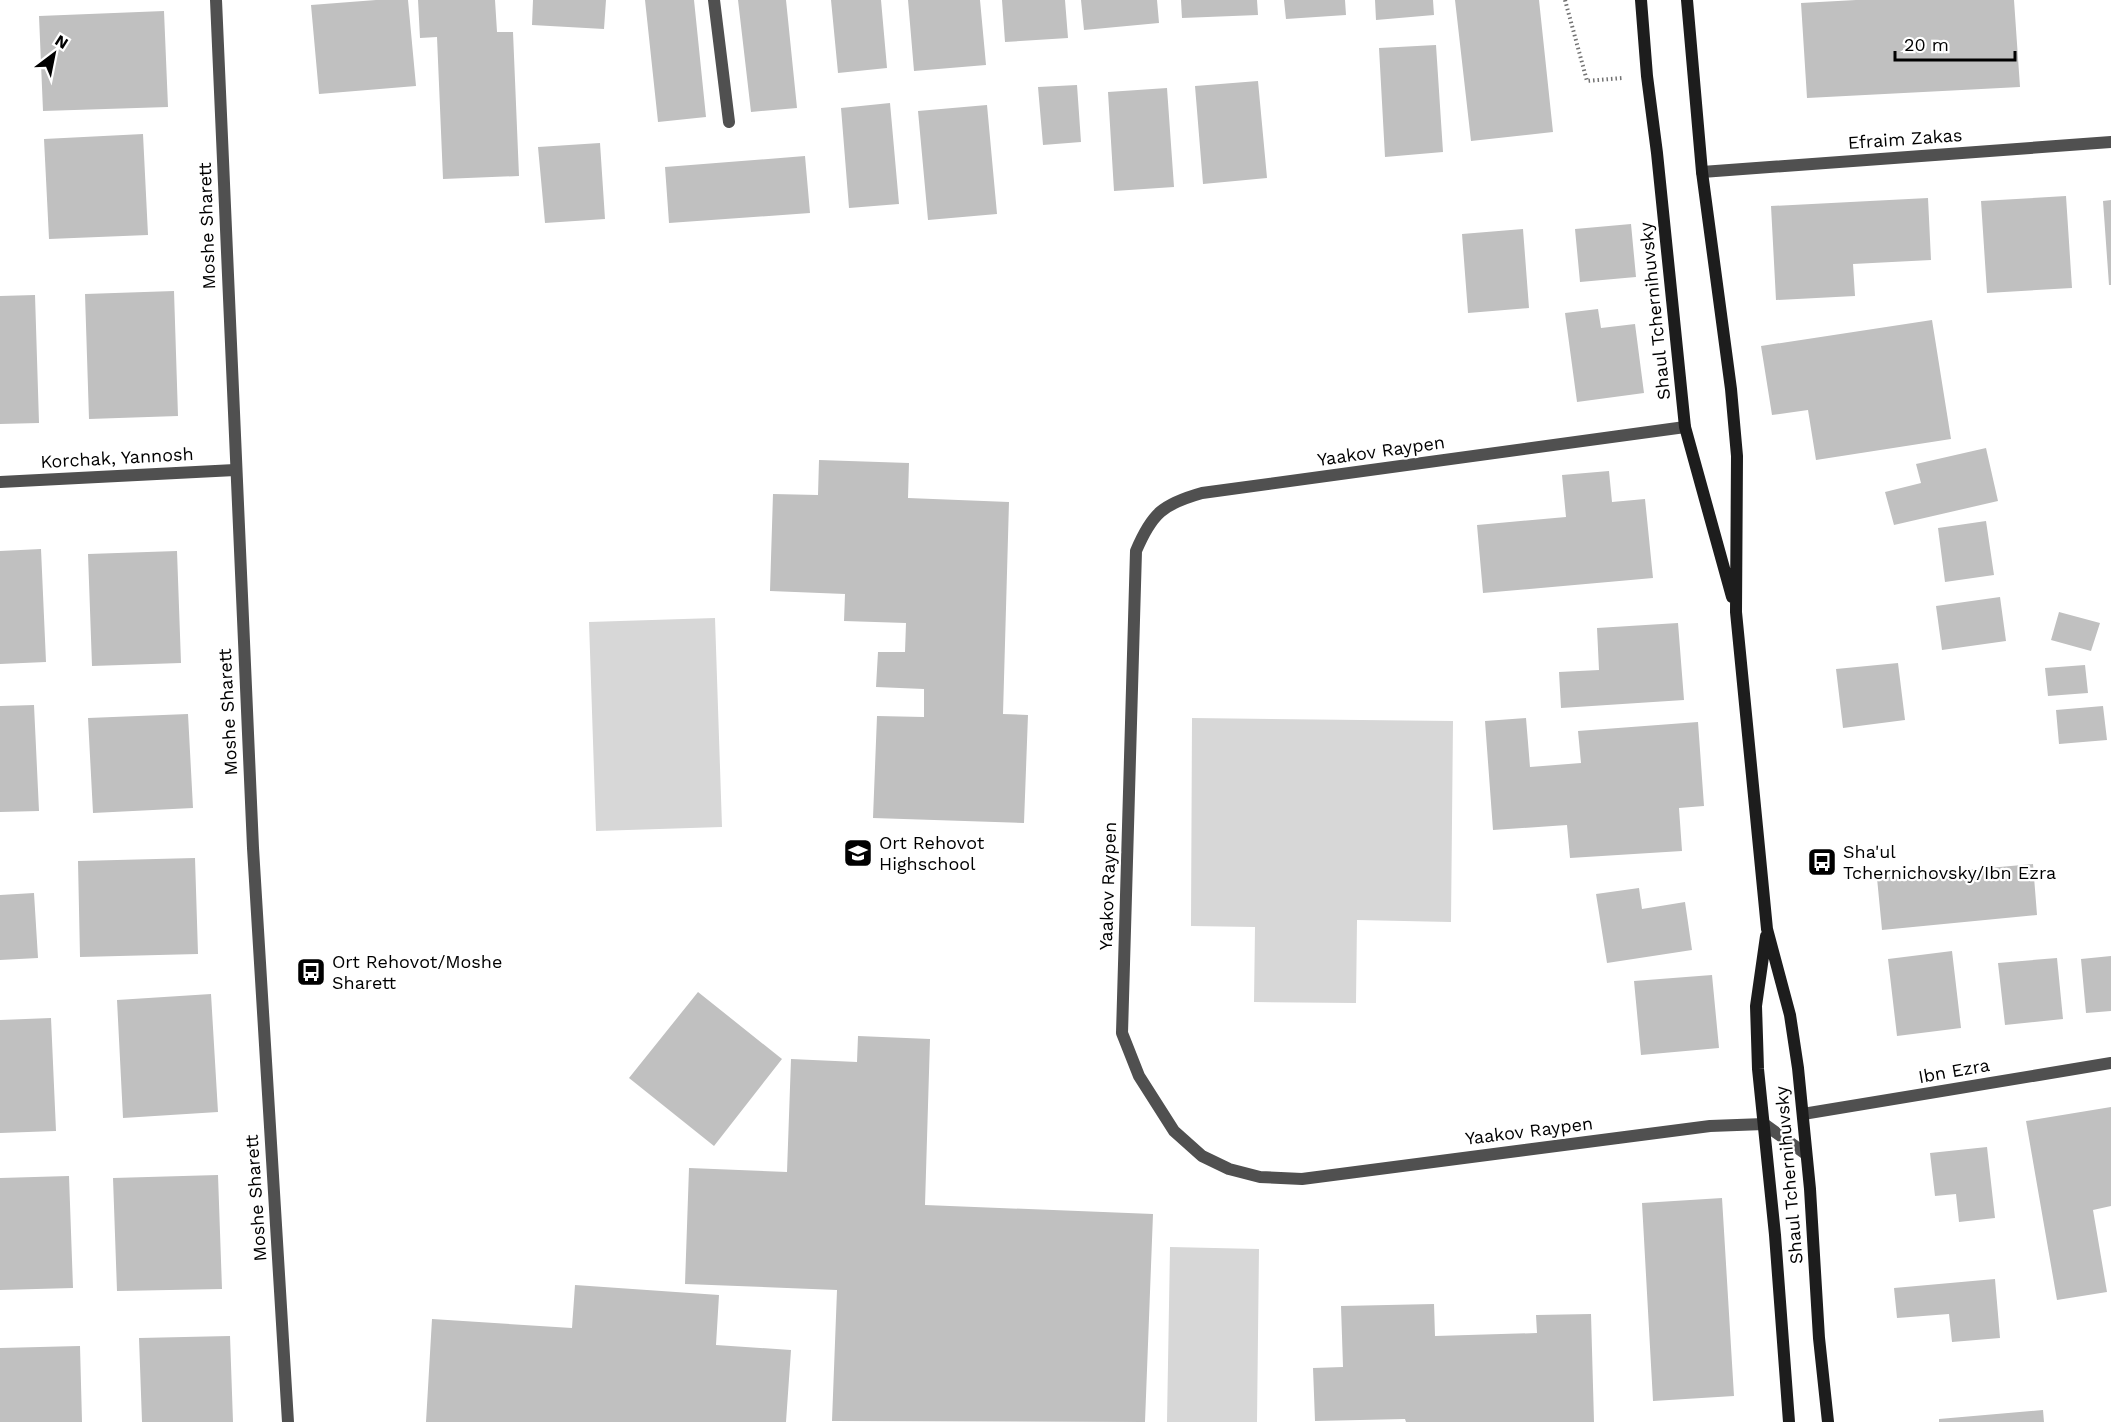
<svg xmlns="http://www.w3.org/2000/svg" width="2111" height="1422" font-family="'Work Sans',sans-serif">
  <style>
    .green { fill: #d7d7d7 }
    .building { fill: #c0c0c0 }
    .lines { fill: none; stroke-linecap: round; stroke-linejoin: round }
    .path { stroke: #727272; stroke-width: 4; stroke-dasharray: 1.5 3; stroke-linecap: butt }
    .lane { stroke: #505050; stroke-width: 12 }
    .street { stroke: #505050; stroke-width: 12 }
    .secondary { stroke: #1d1d1d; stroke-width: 12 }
    .labels { text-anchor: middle; stroke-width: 4.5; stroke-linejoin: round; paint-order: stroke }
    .street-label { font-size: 18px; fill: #000; stroke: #fff }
    .poi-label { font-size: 18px; fill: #000; stroke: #fff; text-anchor: start }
  </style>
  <rect width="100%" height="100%" fill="#fff"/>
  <path class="green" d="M 715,618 L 722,827 L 596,831 L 589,622 Z
    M 1192,718 L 1453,721 L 1451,922 L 1357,920 L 1356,1003 L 1254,1002 L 1255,927 L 1191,926 Z
    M 1170,1247 L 1259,1249 L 1257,1422 L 1167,1422 Z"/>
  <path class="building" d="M 376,0 L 408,0 L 416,86 L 319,94 L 311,5 Z
    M 418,0 L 495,0 L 497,32 L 513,32 L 519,176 L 443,179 L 437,37 L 420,38 Z
    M 533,0 L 606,0 L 604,29 L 532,25 Z
    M 645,0 L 694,0 L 706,117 L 658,122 Z
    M 738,0 L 786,0 L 797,108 L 751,112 Z
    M 831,0 L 881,0 L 887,68 L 838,73 Z
    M 908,0 L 980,0 L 986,65 L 914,71 Z
    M 1002,0 L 1065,0 L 1068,38 L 1005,42 Z
    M 1081,0 L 1157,0 L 1159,23 L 1084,30 Z
    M 1181,0 L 1257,0 L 1258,15 L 1182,18 Z
    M 1284,0 L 1345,0 L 1346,15 L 1286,19 Z
    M 1375,0 L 1433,0 L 1434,15 L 1376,20 Z
    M 1455,0 L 1539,0 L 1553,132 L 1471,141 Z
    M 1856,0 L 2014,0 L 2020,87 L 1807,98 L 1801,3 Z
    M 164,11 L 168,107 L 43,111 L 39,16 Z
    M 1436,45 L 1443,152 L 1385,157 L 1379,48 Z
    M 1258,81 L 1267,178 L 1203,184 L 1195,86 Z
    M 1077,85 L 1081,142 L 1043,145 L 1038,87 Z
    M 1167,88 L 1174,187 L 1114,191 L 1108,92 Z
    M 890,103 L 899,204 L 849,208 L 841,108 Z
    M 987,105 L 997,214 L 928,220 L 918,111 Z
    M 143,134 L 148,235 L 49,239 L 44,139 Z
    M 600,143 L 605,219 L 545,223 L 538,147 Z
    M 805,156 L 810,213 L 669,223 L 665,167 Z
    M 2066,196 L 2072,288 L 1987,293 L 1981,201 Z
    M 1928,198 L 1931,260 L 1853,264 L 1855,296 L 1776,300 L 1771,206 Z
    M 2111,200 L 2111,285 L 2109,285 L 2103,201 Z
    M 1631,224 L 1636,277 L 1580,282 L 1575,229 Z
    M 1523,229 L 1529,308 L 1468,313 L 1462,234 Z
    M 174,291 L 178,416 L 89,419 L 85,294 Z
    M 35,295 L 39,423 L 0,424 L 0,296 Z
    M 1598,309 L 1601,328 L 1635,324 L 1644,393 L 1577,402 L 1565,313 Z
    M 1932,320 L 1951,439 L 1816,460 L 1808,410 L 1772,415 L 1761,346 Z
    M 1986,448 L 1998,501 L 1894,525 L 1885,492 L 1921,483 L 1916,464 Z
    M 819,460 L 909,463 L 908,498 L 1009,502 L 1003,714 L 1028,715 L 1024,823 L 873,818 L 877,716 L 924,717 L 924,689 L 876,687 L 878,652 L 905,652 L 906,623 L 844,621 L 845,594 L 770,591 L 773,494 L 818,495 Z
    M 1609,471 L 1612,502 L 1645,499 L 1653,578 L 1483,593 L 1477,525 L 1566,517 L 1562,475 Z
    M 1986,521 L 1994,575 L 1945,582 L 1938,528 Z
    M 41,549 L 46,662 L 0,664 L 0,551 Z
    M 177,551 L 181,663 L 92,666 L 88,554 Z
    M 2000,597 L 2006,641 L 1942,650 L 1936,606 Z
    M 2059,612 L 2100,623 L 2091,651 L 2051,640 Z
    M 1678,623 L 1684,700 L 1561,708 L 1559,672 L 1599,670 L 1597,628 Z
    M 1898,663 L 1905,720 L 1843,728 L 1836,669 Z
    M 2085,665 L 2088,693 L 2048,696 L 2045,668 Z
    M 34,705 L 39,811 L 0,812 L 0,706 Z
    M 2103,706 L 2107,740 L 2059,744 L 2056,710 Z
    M 188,714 L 193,808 L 93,813 L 88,718 Z
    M 1526,718 L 1530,767 L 1581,763 L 1578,731 L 1698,722 L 1704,806 L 1679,808 L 1682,851 L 1570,858 L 1567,825 L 1493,830 L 1485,721 Z
    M 195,858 L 198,954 L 80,957 L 78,861 Z
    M 2033,864 L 2037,915 L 1882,930 L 1877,878 Z
    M 1639,888 L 1642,909 L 1685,902 L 1692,950 L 1607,963 L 1596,894 Z
    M 34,893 L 38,958 L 0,960 L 0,895 Z
    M 1952,951 L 1961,1028 L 1897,1036 L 1888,959 Z
    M 2111,956 L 2111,1011 L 2086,1013 L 2081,959 Z
    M 2057,958 L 2063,1019 L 2005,1025 L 1998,963 Z
    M 1712,975 L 1719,1048 L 1641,1055 L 1634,981 Z
    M 698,992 L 782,1059 L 714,1146 L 629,1078 Z
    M 211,994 L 218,1112 L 123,1118 L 117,1000 Z
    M 51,1018 L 56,1131 L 0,1133 L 0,1020 Z
    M 858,1036 L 930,1039 L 925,1205 L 1153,1214 L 1145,1422 L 832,1421 L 837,1290 L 685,1284 L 689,1168 L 787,1172 L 791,1059 L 857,1062 Z
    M 2111,1107 L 2111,1206 L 2093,1210 L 2107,1292 L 2057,1300 L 2026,1121 Z
    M 1987,1147 L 1995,1218 L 1959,1222 L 1956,1194 L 1935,1196 L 1930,1153 Z
    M 218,1175 L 222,1289 L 117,1291 L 113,1178 Z
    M 69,1176 L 73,1288 L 0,1290 L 0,1178 Z
    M 1722,1198 L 1734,1396 L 1653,1401 L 1642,1203 Z
    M 1995,1279 L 2000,1338 L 1952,1342 L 1949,1314 L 1897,1318 L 1894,1288 Z
    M 575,1285 L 719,1295 L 716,1345 L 791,1350 L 786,1422 L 426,1422 L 432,1319 L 572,1328 Z
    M 1434,1304 L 1435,1336 L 1537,1333 L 1536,1315 L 1591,1314 L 1594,1422 L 1406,1422 L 1405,1419 L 1315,1421 L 1313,1368 L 1343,1367 L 1341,1306 Z
    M 230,1336 L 233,1422 L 142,1422 L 139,1338 Z
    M 80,1346 L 82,1422 L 0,1422 L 0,1348 Z
    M 2043,1410 L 2044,1422 L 1939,1422 L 1939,1419 Z"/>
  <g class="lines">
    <path class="path" d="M 1565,0 L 1587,81 L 1622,78"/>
    <path class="lane" d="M 714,0 L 729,122"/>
    <path class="street" d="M 216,0 L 253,848 L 288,1422
      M 1702,172 L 2111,142
      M 1685,427 L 1202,493 C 1163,504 1152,513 1136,551 L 1122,1033 L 1139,1076 L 1174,1131 L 1202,1156 L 1229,1169 L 1260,1177 L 1302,1179 L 1710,1126 L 1764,1124 L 1806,1154
      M 0,482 L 235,470
      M 1803,1114 L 2111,1063"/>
    <path class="secondary" d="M 1641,0 L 1647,76 L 1657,153 L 1685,427 L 1732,597
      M 1687,0 L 1702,172 L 1731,389 L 1737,456 L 1736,612 L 1767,929 L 1790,1015 L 1798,1068 L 1810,1189 L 1819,1338 L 1828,1422
      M 1766,936 L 1756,1006 L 1758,1069 L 1775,1235 L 1789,1422"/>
  </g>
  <defs>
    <g id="school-square" transform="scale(1.5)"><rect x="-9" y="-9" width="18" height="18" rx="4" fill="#000" stroke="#fff"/><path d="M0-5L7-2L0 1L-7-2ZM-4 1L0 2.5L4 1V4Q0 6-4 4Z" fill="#fff"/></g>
    <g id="bus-square" transform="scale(1.5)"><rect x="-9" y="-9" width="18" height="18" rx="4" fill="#000" stroke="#fff"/><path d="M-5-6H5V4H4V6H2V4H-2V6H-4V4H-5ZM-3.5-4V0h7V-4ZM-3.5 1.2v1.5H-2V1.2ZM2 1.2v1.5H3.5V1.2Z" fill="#fff"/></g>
  </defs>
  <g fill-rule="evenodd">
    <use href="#school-square" x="858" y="853"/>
    <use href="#bus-square" x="1822" y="862"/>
    <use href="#bus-square" x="311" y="972"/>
  </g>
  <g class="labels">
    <g class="street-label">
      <text transform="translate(1905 139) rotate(-4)" y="6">Efraim Zakas</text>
      <text transform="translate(207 226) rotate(-92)" y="6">Moshe Sharett</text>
      <text transform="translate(1655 311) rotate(-96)" y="6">Shaul Tchernihuvsky</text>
      <text transform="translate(1381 451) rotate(-8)" y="6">Yaakov Raypen</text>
      <text transform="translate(117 458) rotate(-3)" y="6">Korchak, Yannosh</text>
      <text transform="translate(228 712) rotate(-93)" y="6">Moshe Sharett</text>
      <text transform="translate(1108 886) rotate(-88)" y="6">Yaakov Raypen</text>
      <text transform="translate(1954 1071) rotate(-10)" y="6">Ibn Ezra</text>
      <text transform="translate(1529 1131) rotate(-7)" y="6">Yaakov Raypen</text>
      <text transform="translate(1789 1175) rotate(-95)" y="6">Shaul Tchernihuvsky</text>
      <text transform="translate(256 1198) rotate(-94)" y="6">Moshe Sharett</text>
    </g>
    <g class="poi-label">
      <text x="879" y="849">Ort Rehovot<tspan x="879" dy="21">Highschool</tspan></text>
      <text x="1843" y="858">Sha'ul<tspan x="1843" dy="21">Tchernichovsky/Ibn Ezra</tspan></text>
      <text x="332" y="968">Ort Rehovot/Moshe<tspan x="332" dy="21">Sharett</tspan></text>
    </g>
  </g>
  <g transform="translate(54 54) rotate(32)" stroke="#ffffff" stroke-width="4.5" paint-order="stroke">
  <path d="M0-4.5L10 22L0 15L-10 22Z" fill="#000000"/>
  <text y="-9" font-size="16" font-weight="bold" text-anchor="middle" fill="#000000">N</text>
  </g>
  <path d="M1895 51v9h120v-9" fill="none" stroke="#000000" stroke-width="3"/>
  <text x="1904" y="51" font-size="18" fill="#000000" stroke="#ffffff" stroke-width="4.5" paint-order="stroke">20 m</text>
</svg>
